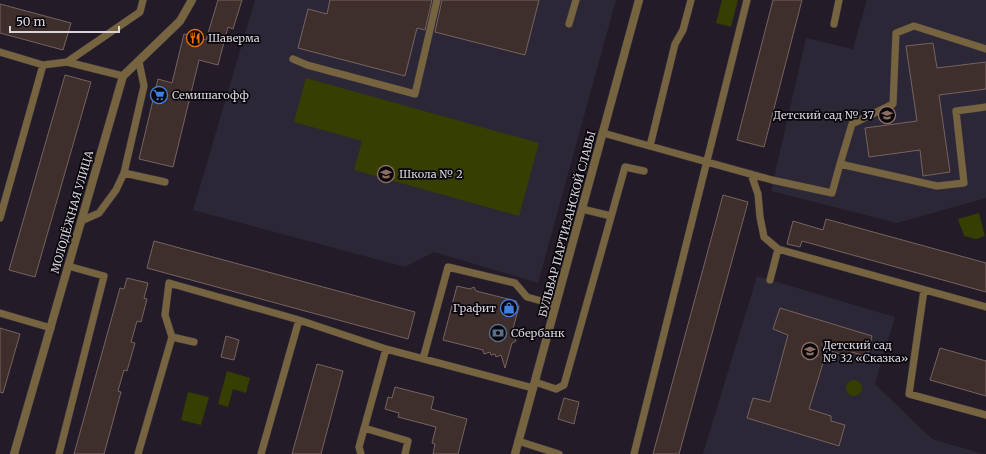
<svg xmlns="http://www.w3.org/2000/svg" width="986" height="454" font-family="Merriweather,serif">
  <style>
    .education { fill: #2b2736 }
    .green { fill: #363e01 }
    .building { fill: #3e2e2c; stroke: #766361 }
    .lines { fill: none; stroke-linecap: round; stroke-linejoin: round }
    .service-casing { stroke: #3d3540; stroke-width: 8 }
    .minor-casing { stroke: #3d3540; stroke-width: 9 }
    .service { stroke: #75643f; stroke-width: 7 }
    .minor { stroke: #75643f; stroke-width: 8 }
    .labels { text-anchor: middle; stroke-width: 3.5; stroke-linejoin: round; paint-order: stroke }
    .poi-label { font-size: 11px; fill: #dad5dd; stroke: #0a070c; text-anchor: start }
    .street-label { font-size: 11px; fill: #dad5dd; stroke: #0a070c }
  </style>
  <rect width="100%" height="100%" fill="#231b27"/>
  <path class="education" d="M 255,0 L 616,0 L 538,283 L 434,252 L 405,267 L 193,210 Z
    M 867,0 L 986,0 L 986,198 L 897,223 L 771,191 L 806,38 L 853,49 Z
    M 757,276 L 895,317 L 875,384 L 932,439 L 983,454 L 703,454 Z"/>
  <path class="green" d="M 722,0 L 738,0 L 731,27 L 716,23 Z
    M 306,78 L 539,143 L 519,216 L 354,170 L 362,141 L 294,122 Z
    M 979,213 L 985,236 L 976,239 L 964,236 L 958,219 Z
    M 227,371 L 250,378 L 246,393 L 233,389 L 228,407 L 218,404 Z
    M846 388a8 8 0 1 1 16 0a8 8 0 1 1-16 0Z
    M 188,392 L 209,397 L 201,425 L 181,420 Z"/>
  <path class="building" d="M 218,0 L 242,0 L 233,29 L 228,27 L 218,65 L 199,60 L 173,167 L 139,159 L 158,79 L 172,83 L 184,34 L 206,40 Z
    M 330,0 L 432,0 L 425,30 L 417,28 L 405,76 L 298,48 L 308,9 L 327,14 Z
    M 442,0 L 539,0 L 525,55 L 435,32 Z
    M 773,0 L 802,0 L 764,147 L 737,140 Z
    M 0,4 L 71,23 L 63,50 L 0,33 Z
    M 933,43 L 937,68 L 986,62 L 986,89 L 939,95 L 950,172 L 923,176 L 920,150 L 869,157 L 865,128 L 917,121 L 906,46 Z
    M 65,75 L 91,82 L 35,277 L 9,270 Z
    M 723,195 L 748,202 L 679,454 L 653,454 Z
    M 826,219 L 986,263 L 986,292 L 802,241 L 800,247 L 787,244 L 793,221 L 823,230 Z
    M 154,241 L 415,312 L 408,339 L 147,268 Z
    M 127,278 L 148,283 L 144,298 L 147,299 L 141,322 L 137,321 L 131,342 L 135,343 L 127,371 L 124,370 L 118,391 L 121,392 L 104,454 L 74,454 L 120,288 L 124,289 Z
    M 457,286 L 470,289 L 474,287 L 476,291 L 516,301 L 519,307 L 512,332 L 516,341 L 512,343 L 505,368 L 501,355 L 496,357 L 495,354 L 491,355 L 490,352 L 484,354 L 483,350 L 443,340 Z
    M 780,308 L 872,336 L 867,357 L 852,352 L 850,357 L 827,350 L 809,409 L 831,416 L 831,421 L 845,425 L 839,446 L 747,418 L 753,398 L 770,402 L 788,335 L 773,329 Z
    M 0,328 L 20,334 L 3,393 L 0,392 Z
    M 226,336 L 239,340 L 234,360 L 221,357 Z
    M 940,348 L 986,361 L 986,396 L 930,380 Z
    M 317,364 L 343,371 L 321,454 L 292,454 Z
    M 395,387 L 434,397 L 431,409 L 467,419 L 458,454 L 433,454 L 435,444 L 432,443 L 436,427 L 398,417 L 399,413 L 385,409 L 388,397 L 392,398 Z
    M 564,398 L 579,402 L 574,424 L 558,419 Z"/>
  <g class="lines">
    <g class="service-casing">
      <path id="service" d="M 569,24 L 576,0
        M 834,24 L 839,0
        M 0,52 L 43,65 L 67,62 L 123,76
        M 293,59 L 307,65 L 415,94 L 437,0
        M 67,62 L 140,12 L 143,0
        M 603,133 L 772,180 L 832,193 L 840,164 L 937,186 L 964,183 L 956,111 L 986,107
        M 650,146 L 675,44 L 683,30 L 691,0
        M 840,164 L 852,124 L 893,104 L 896,33 L 914,26 L 986,49
        M 124,173 L 165,182
        M 751,174 L 758,194 L 760,217 L 764,237 L 778,249 L 986,307
        M 582,209 L 611,216
        M 0,218 L 43,65
        M 81,221 L 99,213 L 116,190 L 124,173 L 144,86 L 139,62
        M 770,280 L 778,249
        M 924,290 L 909,394 L 986,415
        M 0,313 L 51,328
        M 172,337 L 194,342
        M 423,359 L 448,267 L 515,283 L 527,297 L 556,305
        M 535,382 L 556,389 L 564,385 L 625,167 L 644,171
        M 364,428 L 408,441 L 405,454
        M 518,441 L 559,454
        M 59,454 L 104,276 L 68,266
        M 138,454 L 172,337 L 165,315 L 169,283 L 299,320 L 386,349 L 533,388
        M 261,454 L 299,320
        M 361,454 L 359,447 L 386,349
        M 634,454 L 747,0"/>
    </g>
    <g class="minor-casing">
      <path id="minor" d="M 14,454 L 123,76 L 180,21 L 192,0
        M 515,454 L 639,0"/>
    </g>
    <use href="#service" class="service"/>
    <use href="#minor" class="minor"/>
  </g>
  <defs>
    <g id="restaurant-ring" transform="scale(0.9)"><circle r="9.5" fill="#0a070c" stroke="#e8710a" stroke-width="1.5"/><path d="M-5-6h1v4h1v-4h1v4h1v-4h1v5L-1.5 .5V6h-2V.5L-5-1ZM5-6V6H3V1.5H1.5Q1.5-4 5-6Z" fill="#e8710a"/></g>
    <g id="supermarket-ring" transform="scale(0.9)"><circle r="9.5" fill="#0a070c" stroke="#3f7fe0" stroke-width="1.5"/><path d="M-6-5.5h2.5l.6 2H6L4.5 2H-2.5L-4.4-4H-6ZM-1.5 3.2a1.3 1.3 0 1 0 .1 0ZM3 3.2a1.3 1.3 0 1 0 .1 0Z" fill="#3f7fe0"/></g>
    <g id="school-ring" transform="scale(0.9)"><circle r="9.5" fill="#0a070c" stroke="#8d6e63" stroke-width="1.5"/><path d="M0-5L7-2L0 1L-7-2ZM-4 1L0 2.5L4 1V4Q0 6-4 4Z" fill="#8d6e63"/></g>
    <g id="shop-ring" transform="scale(0.9)"><circle r="9.5" fill="#0a070c" stroke="#3f7fe0" stroke-width="1.5"/><path d="M-5-2.5h2.3a2.7 3.5 0 0 1 5.4 0H5L5.5 6h-11ZM-1.5-2.5h3a1.5 2.3 0 0 0-3 0Z" fill="#3f7fe0"/></g>
    <g id="bank-ring" transform="scale(0.9)"><circle r="9.5" fill="#0a070c" stroke="#5c6f8a" stroke-width="1.5"/><path d="M-6-4H6V4H-6ZM0-2.3a2.3 2.3 0 1 0 0 4.6a2.3 2.3 0 1 0 0-4.6Z" fill="#5c6f8a"/></g>
  </defs>
  <g fill-rule="evenodd">
    <use href="#restaurant-ring" x="195" y="38"/>
    <use href="#supermarket-ring" x="159" y="95"/>
    <use href="#school-ring" x="887" y="115"/>
    <use href="#school-ring" x="386" y="174"/>
    <use href="#shop-ring" x="509" y="308"/>
    <use href="#bank-ring" x="498" y="333"/>
    <use href="#school-ring" x="810" y="351"/>
  </g>
  <g class="labels">
    <g class="poi-label">
      <text x="208" y="42">Шаверма</text>
      <text x="172" y="99">Семишагофф</text>
      <text x="874" y="119" text-anchor="end">Детский сад № 37</text>
      <text x="399" y="178">Школа № 2</text>
      <text x="496" y="312" text-anchor="end">Графит</text>
      <text x="511" y="337">Сбербанк</text>
      <text x="823" y="349">Детский сад<tspan x="823" dy="13">№ 32 «Сказка»</tspan></text>
    </g>
    <g class="street-label">
      <text transform="translate(72 212) rotate(-74)" y="4">МОЛОДЁЖНАЯ УЛИЦА</text>
      <text transform="translate(567 224) rotate(-75)" y="4">БУЛЬВАР ПАРТИЗАНСКОЙ СЛАВЫ</text>
    </g>
  </g>
  <path d="M10 26v6h109v-6" fill="none" stroke="#dad5dd" stroke-width="2"/>
  <text x="16" y="26" font-size="12" fill="#dad5dd" stroke="#0a070c" stroke-width="3" paint-order="stroke">50 m</text>
</svg>
